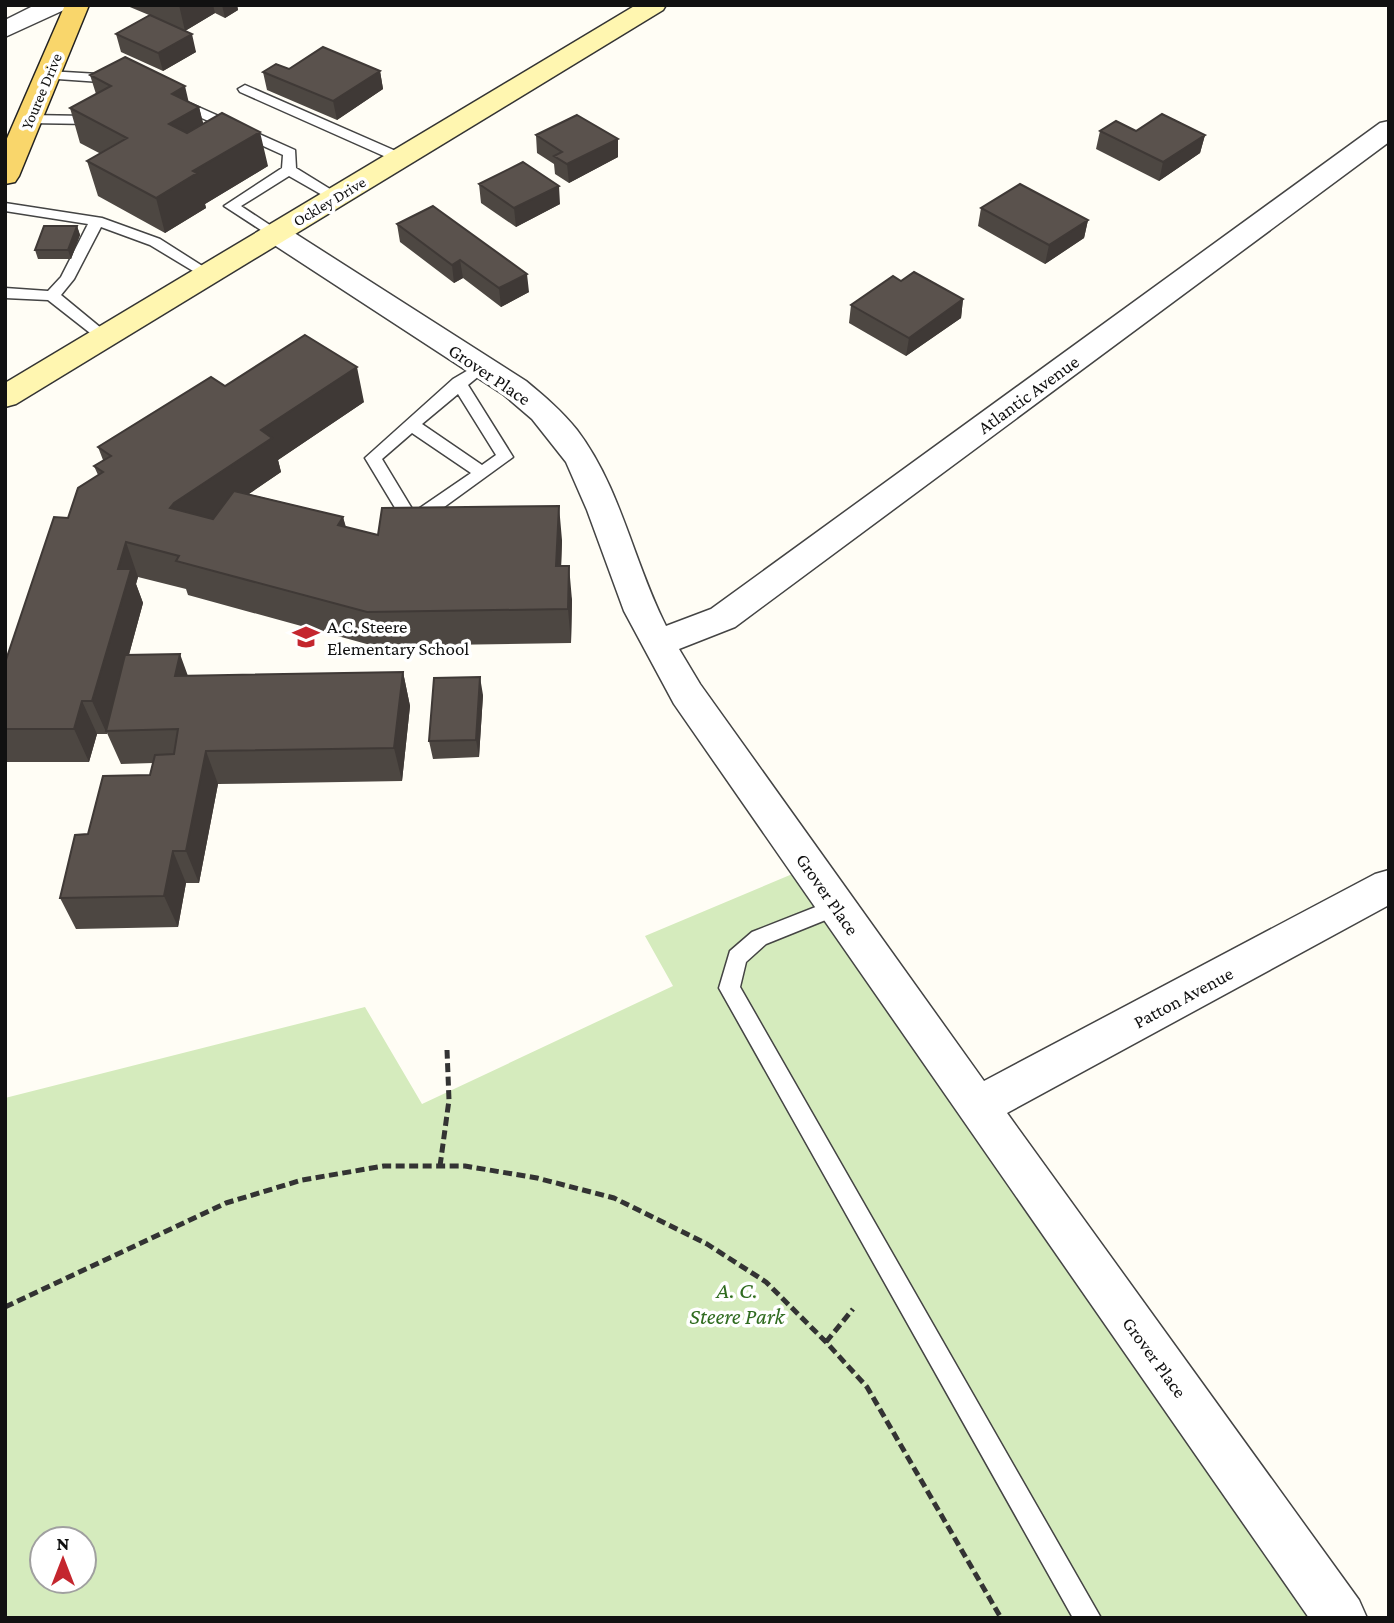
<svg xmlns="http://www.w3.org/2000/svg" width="1394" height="1623" font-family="'Crimson Pro',serif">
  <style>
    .green { fill: #d5ebbd; fill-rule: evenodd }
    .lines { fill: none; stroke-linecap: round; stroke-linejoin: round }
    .lane-casing { stroke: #444; stroke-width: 3 }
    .street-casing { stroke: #444; stroke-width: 3 }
    .secondary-casing { stroke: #333; stroke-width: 3 }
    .primary-casing { stroke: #222; stroke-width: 3 }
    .path { stroke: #333; stroke-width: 5; stroke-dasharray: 9 4.5; stroke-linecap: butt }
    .lane { fill: #fff; fill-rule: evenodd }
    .street { fill: #fff; fill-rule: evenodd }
    .secondary { fill: #fff6b0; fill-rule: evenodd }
    .primary { fill: #f9d66b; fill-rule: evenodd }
    .wall { fill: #4d4742 }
    .shaded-wall { fill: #3f3936 }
    .building { fill: #5a524d; stroke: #3f3936; stroke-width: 2 }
    .labels { text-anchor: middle; stroke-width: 7; stroke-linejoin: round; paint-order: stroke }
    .far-street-label { font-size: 16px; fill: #111; stroke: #fff }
    .street-label { font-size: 19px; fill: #111; stroke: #fff }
    .poi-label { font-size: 19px; fill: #111; stroke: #fff; text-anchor: start }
    .near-park-label { font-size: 23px; font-style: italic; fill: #2f6b1f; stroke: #fff }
  </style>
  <rect width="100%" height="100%" fill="#fffdf5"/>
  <path class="green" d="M 809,867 L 1355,1618 L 5,1618 L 5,1098 L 365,1007 L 422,1104 L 673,986 L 645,936 ZM 42,1539 L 84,1539 L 84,1581 L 42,1581 Z"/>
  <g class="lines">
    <g class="lane-casing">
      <path id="lane" d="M 48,71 L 115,75 L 122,79 L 115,83 L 43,78 L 42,75 Z
        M 245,85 L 405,155 L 407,158 L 400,162 L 395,161 L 240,92 L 238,89 Z
        M 176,97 L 295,150 L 296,168 L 343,197 L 341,200 L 331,200 L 289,176 L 241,206 L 282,233 L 275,237 L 270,236 L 224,206 L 282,168 L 283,155 L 171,104 L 169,101 Z
        M 94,111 L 101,115 L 96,123 L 91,124 L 29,123 L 22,119 L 29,115 L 87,116 Z
        M 5,203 L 102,218 L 160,239 L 215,274 L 213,277 L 203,277 L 150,245 L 101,227 L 74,279 L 61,295 L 112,337 L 104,342 L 99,340 L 48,300 L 5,298 L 5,288 L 48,291 L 61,277 L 88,224 L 5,211 Z
        M 482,362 L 490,367 L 468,385 L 513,457 L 418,526 L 406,526 L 365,458 L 453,379 ZM 458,394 L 496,455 L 482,465 L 422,424 ZM 412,433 L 471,473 L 414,512 L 382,459 Z
        M 836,899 L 843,901 L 846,907 L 843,913 L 766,944 L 746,962 L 740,987 L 1101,1618 L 1073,1618 L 719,988 L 730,951 L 752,932 Z"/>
    </g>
    <g class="street-casing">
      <path id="street" d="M 35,5 L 67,5 L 64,10 L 5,37 L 5,20 Z
        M 1389,121 L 1389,142 L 735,627 L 679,649 L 700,684 L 984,1081 L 1375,874 L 1389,870 L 1389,905 L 1007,1113 L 1359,1600 L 1367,1618 L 1309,1618 L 674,704 L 624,611 L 587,510 L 566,462 L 532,419 L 504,395 L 265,239 L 261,233 L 265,227 L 275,224 L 285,227 L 526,381 C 544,396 562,411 577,430 C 621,488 633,561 666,626 L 711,609 L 1380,123 Z"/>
    </g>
    <g class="secondary-casing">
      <path id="secondary" d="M 636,5 L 666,5 L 663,10 L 16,404 L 5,407 L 5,383 Z"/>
    </g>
    <g class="primary-casing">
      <path id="primary" d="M 65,5 L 89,5 L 19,176 L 15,182 L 5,184 L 5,143 Z"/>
    </g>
    <path class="path" d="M 440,1166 L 449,1100 L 447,1050
      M 5,1307 L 226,1203 L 302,1180 L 384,1166 L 465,1166 L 537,1178 L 614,1198 L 707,1244 L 766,1282 L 826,1342 L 867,1387 L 1001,1618
      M 826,1342 L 853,1309"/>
    <use href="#lane" class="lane"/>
    <use href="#street" class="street"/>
    <use href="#secondary" class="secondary"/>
    <use href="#primary" class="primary"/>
  </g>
  <path class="wall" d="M 125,5 L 237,5 L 238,10 L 225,18 L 215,13 L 185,31 L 196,52 L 163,71 L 121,52 L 116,34 L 149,15 Z
    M 289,69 L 380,71 L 383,89 L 337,120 L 267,90 L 263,72 Z
    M 90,75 L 189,102 L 199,107 L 203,124 L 268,166 L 205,204 L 206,208 L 165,233 L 98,196 L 87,161 L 101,154 L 80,143 L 70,108 L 96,94 Z
    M 1100,131 L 1136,131 L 1205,135 L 1200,153 L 1159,181 L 1096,149 Z
    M 536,135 L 618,157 L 569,183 L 555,174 L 554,164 L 537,153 Z
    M 479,184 L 560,204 L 516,227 L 481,203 Z
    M 981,208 L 1088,220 L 1084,238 L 1045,264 L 978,226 Z
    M 397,224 L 529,292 L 501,307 L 463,278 L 454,283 L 400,242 Z
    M 77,226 L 80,235 L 71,259 L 38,259 L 35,250 Z
    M 901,281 L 963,299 L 961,318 L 906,356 L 849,323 L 851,305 Z
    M 225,386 L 364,402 L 278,460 L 281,472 L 249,494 L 343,517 L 346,527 L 378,535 L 562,540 L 561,566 L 572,600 L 571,643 L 374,646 L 188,595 L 186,589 L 138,577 L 136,584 L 143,603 L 129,655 L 188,676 L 403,672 L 410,706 L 402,781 L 218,784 L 199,883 L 186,883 L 178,927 L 76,929 L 60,898 L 88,834 L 150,775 L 153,763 L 121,764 L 107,733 L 107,734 L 97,734 L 89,762 L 5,762 L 5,663 L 68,518 L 98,475 L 94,466 L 103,460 L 98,447 Z
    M 483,695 L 479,757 L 433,759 L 429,741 Z"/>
  <path class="shaded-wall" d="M 179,5 L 213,5 L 215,13 L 185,31 Z
    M 222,5 L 237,5 L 238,10 L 225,18 Z
    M 192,34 L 196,52 L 163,71 L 158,53 Z
    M 380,71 L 383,89 L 337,120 L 333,101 Z
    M 185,86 L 191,112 L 199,107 L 208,142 L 178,159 L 169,124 L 172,94 Z
    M 260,132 L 268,166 L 205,204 L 206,208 L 165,233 L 156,198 L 193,171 Z
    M 1205,135 L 1200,153 L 1159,181 L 1163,162 Z
    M 618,139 L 618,157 L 569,183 L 567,164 Z
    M 559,186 L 560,204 L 516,227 L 514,208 Z
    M 1088,220 L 1084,238 L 1045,264 L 1049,245 Z
    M 77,226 L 80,235 L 71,259 L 68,250 Z
    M 460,260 L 463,278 L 454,283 L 452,265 Z
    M 527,274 L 529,292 L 501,307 L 499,288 Z
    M 963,299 L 961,318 L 906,356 L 909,338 Z
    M 357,367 L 364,402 L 278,460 L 281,472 L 185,537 L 170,508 L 174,503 L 261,430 Z
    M 559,506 L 562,540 L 560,600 L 556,566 Z
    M 343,517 L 351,551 L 338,525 Z
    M 126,542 L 138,577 L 136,584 L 143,603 L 108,731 L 106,731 L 107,734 L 92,701 L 118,569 Z
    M 569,566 L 572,600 L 571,643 L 568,609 Z
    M 180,654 L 192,687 L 175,676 Z
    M 403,672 L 410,706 L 402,781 L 394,748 Z
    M 480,677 L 483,695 L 479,757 L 476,740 Z
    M 82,701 L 97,734 L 89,762 L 74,729 Z
    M 206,751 L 218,784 L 199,883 L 186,851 Z
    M 173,851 L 186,883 L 178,927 L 164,896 Z"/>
  <path class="building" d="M 150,15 L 192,34 L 158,53 L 116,34 Z
    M 323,47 L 380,71 L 333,101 L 263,72 L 276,64 L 289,69 Z
    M 125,57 L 185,86 L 172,94 L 199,107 L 169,124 L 187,133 L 222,113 L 260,132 L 193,171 L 197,173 L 156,198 L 87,161 L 127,138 L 70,108 L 111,86 L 90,75 Z
    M 1162,114 L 1205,135 L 1163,162 L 1100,131 L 1116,121 L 1136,131 Z
    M 577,115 L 618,139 L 567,164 L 554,156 L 562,152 L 536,135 Z
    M 523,162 L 559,186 L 514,208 L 479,184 Z
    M 1020,184 L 1088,220 L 1049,245 L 981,208 Z
    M 433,206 L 527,274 L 499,288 L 460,260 L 452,265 L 397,224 Z
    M 44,226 L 77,226 L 68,250 L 35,250 Z
    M 914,272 L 963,299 L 909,338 L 851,305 L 893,276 L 901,281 Z
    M 305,335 L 357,367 L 261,430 L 272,438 L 174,503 L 170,508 L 213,519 L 234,491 L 343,517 L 338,525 L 378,535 L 382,508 L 559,506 L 556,566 L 569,566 L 568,609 L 367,612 L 176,561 L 179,556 L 126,542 L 118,569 L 131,569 L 92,701 L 82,701 L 74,729 L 5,729 L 5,663 L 54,517 L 68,518 L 78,488 L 103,472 L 94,466 L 111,456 L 98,447 L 211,377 L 225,386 Z
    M 180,654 L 175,676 L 403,672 L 394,748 L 206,751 L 186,851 L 173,851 L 164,896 L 60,898 L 75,835 L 88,834 L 103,776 L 150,775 L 155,755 L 174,754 L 178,729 L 106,731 L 125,655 Z
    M 480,677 L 476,740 L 429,741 L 434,678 Z"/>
  <defs>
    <g id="school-bare" transform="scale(2.1)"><path d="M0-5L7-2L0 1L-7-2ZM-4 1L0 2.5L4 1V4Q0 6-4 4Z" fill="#c4262e" stroke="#fff" stroke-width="2.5" paint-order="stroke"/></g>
  </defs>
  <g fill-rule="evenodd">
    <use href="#school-bare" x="306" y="637"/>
  </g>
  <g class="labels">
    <g class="far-street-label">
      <text transform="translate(41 91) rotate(-67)" y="6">Youree Drive</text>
      <text transform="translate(329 201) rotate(-31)" y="6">Ockley Drive</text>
    </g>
    <g class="street-label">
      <text transform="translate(490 374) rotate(34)" y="7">Grover Place</text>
      <text transform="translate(1028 394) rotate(-36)" y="7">Atlantic Avenue</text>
      <text transform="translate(828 894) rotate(55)" y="7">Grover Place</text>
      <text transform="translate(1183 997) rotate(-28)" y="7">Patton Avenue</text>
      <text transform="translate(1155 1357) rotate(54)" y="7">Grover Place</text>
    </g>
    <g class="poi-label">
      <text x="327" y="633">A.C. Steere<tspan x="327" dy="22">Elementary School</tspan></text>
    </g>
    <g class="near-park-label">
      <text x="737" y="1298">A. C.<tspan x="737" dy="26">Steere Park</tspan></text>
    </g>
  </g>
  <rect width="1394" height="1623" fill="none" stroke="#111111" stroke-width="14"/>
  <g transform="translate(63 1560)"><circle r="33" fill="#ffffff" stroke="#a0a0a0" stroke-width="2"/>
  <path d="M0-5L12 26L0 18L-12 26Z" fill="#c4262e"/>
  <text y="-10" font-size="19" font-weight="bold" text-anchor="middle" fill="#111111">N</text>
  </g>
</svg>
